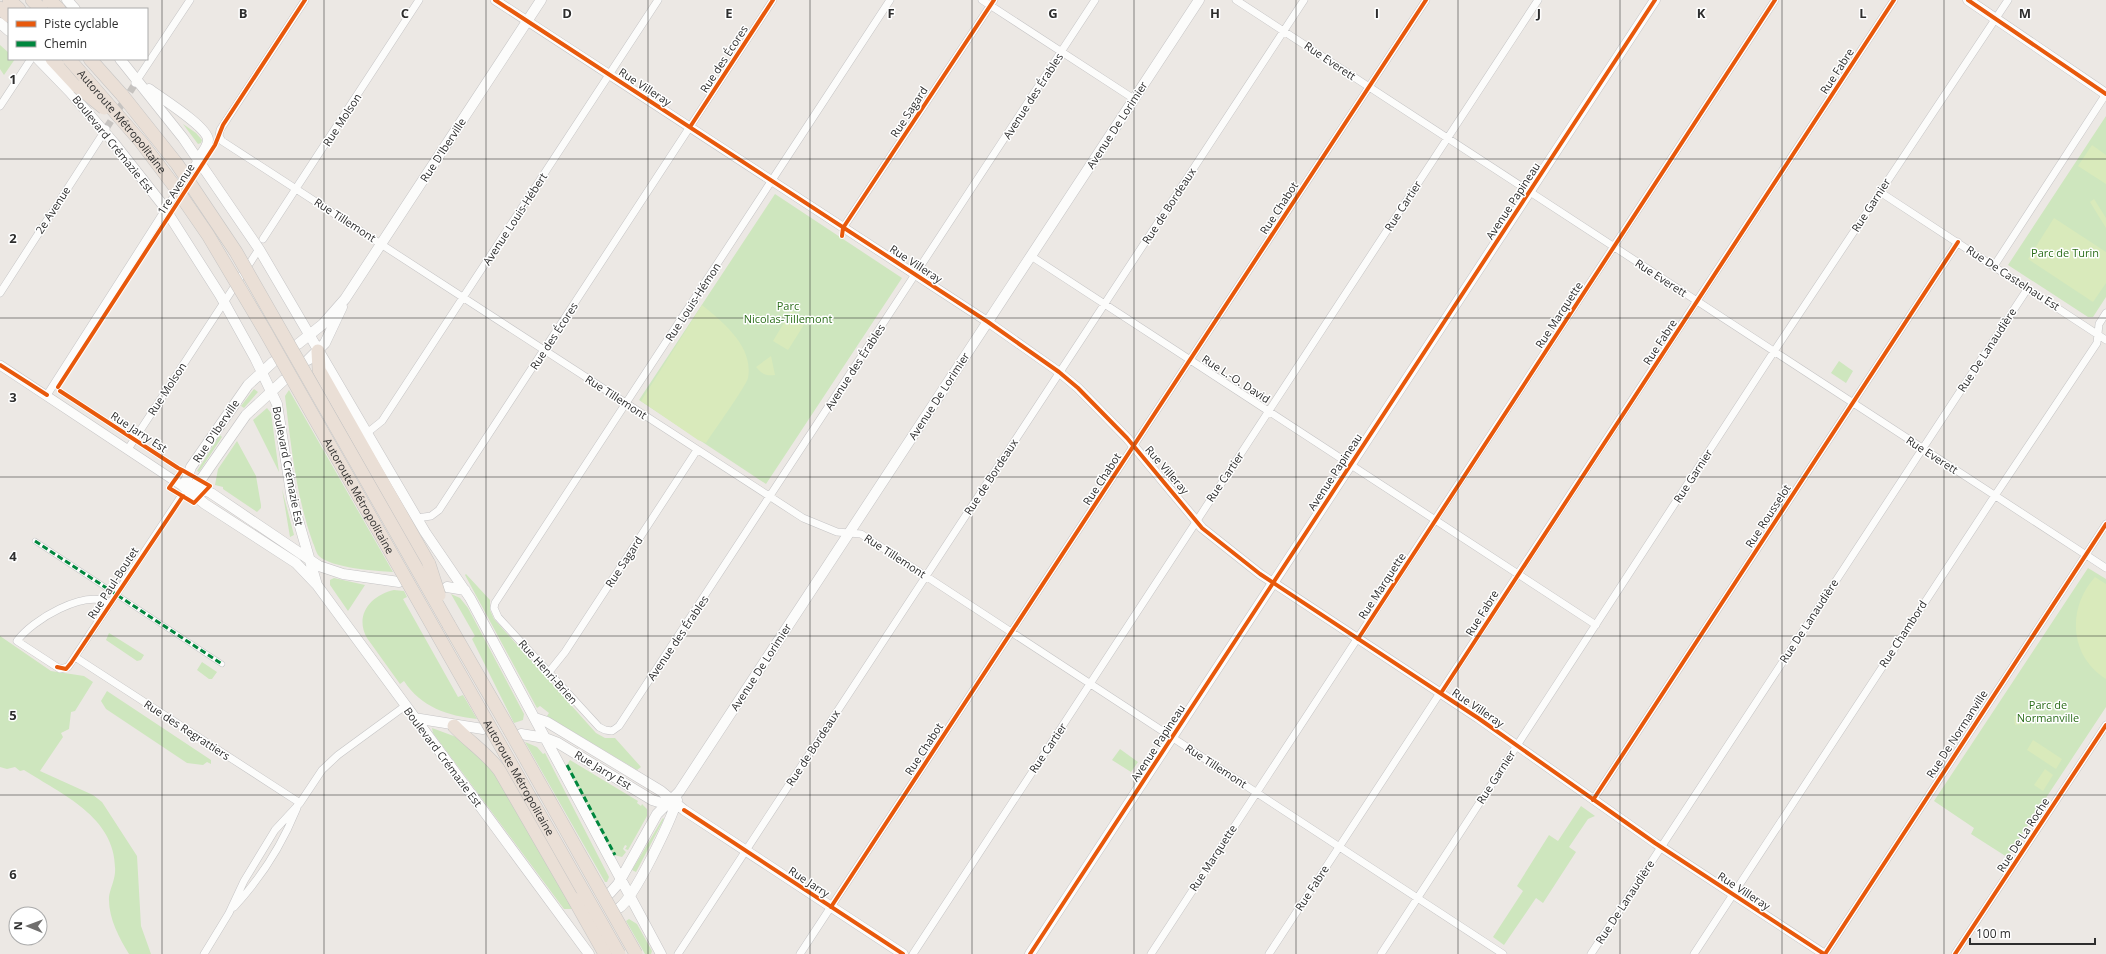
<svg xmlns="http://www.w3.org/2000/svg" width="2106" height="954" font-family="'Open Sans',sans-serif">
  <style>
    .green { fill: #cee6be }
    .pitch { fill: #d9eabb }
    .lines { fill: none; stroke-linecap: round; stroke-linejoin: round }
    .minor-tunnel { stroke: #c6c3c0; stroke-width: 7; stroke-dasharray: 7 3.5; stroke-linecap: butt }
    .pedestrian-casing { stroke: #c5c4c5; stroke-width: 6 }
    .minor-casing { stroke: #c5c4c5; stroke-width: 8 }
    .tertiary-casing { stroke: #c5c4c5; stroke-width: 10 }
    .secondary-casing { stroke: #c5c4c5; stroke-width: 11 }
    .motorway-casing { stroke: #c6c5c4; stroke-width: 14 }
    .pedestrian { stroke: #fcfcfb; stroke-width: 5 }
    .minor { stroke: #fcfcfb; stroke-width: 7 }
    .tertiary { stroke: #fcfcfb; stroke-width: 9 }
    .secondary { stroke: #fcfcfb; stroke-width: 10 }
    .motorway { stroke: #eadfd6; stroke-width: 13 }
    .motorway-bridge-casing { stroke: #c6c5c4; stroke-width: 14; stroke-linecap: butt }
    .motorway-bridge { stroke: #eadfd6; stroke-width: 13 }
    .quiet { stroke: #00873e; stroke-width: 3; stroke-dasharray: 6 3; stroke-linecap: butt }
    .cycleway-casing { stroke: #fff; stroke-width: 6 }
    .cycleway { stroke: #e8590c; stroke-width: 4 }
    .grid { fill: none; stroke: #2e2e2e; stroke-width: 1; stroke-opacity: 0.55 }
    .labels { text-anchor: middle; stroke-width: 3; stroke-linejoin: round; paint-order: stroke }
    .street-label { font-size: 11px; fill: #2e2e2e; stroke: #fff }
    .park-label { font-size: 11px; fill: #2c6e1b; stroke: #fff }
    .grid-label { font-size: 13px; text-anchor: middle; font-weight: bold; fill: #2e2e2e; stroke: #fff; stroke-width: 3; stroke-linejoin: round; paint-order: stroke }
  </style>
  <rect width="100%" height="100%" fill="#ece8e4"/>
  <path class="green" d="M 0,45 L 9,53 L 9,59 L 15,59 L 4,75 L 0,69 Z
    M 2106,116 L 2106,297 L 2093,317 L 2088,317 L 2008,265 Z
    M 183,124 L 196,133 L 202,140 L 201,143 L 198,144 Z
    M 775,194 L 902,278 L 766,484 L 639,400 Z
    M 1839,361 L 1853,371 L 1846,383 L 1831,373 Z
    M 254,389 L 258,392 L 244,408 L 241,406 Z
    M 289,390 L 393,572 C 377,571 331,568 319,556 C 316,553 315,547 313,543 C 296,496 291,445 285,396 Z
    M 267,408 L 271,413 L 279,472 L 253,420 Z
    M 220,435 L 222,437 L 199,472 L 197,471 Z
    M 237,441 L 256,476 L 261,505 L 261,508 L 257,512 L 223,489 L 223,487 L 215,485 L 218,469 Z
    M 282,489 L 294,535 L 290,537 Z
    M 2088,568 L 2106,579 L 2106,707 L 2007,857 L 1971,834 L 1974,828 L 1934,801 Z
    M 466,574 L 490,600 L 490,610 L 494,619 L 596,733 L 605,738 L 615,738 L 641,767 L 637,770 L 547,716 L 549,713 L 540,706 L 537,708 L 465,575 Z
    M 334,578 L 365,585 L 348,611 L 330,585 L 330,580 Z
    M 394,590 L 404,591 L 407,597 L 403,599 L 458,697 L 463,695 L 477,719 C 448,716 421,707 404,681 L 400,684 L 367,638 C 354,615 371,595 394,590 Z
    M 451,594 L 460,598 L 468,608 L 524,714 L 523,720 L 514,723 L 472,639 L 475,636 Z
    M 109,633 L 144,655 L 141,660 L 137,661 L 106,640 Z
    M 0,636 L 51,671 L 84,676 L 93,682 L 75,711 L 71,712 L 69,729 L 61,733 L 63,737 L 40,771 L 93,795 L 102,802 L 137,856 L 141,926 L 151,954 L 129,954 C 119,938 108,917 109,897 C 110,889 114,882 115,873 C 118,818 63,795 24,770 L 20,771 L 15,767 L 7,769 L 0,767 Z
    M 202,662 L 217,672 L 212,679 L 209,679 L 197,670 Z
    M 107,691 L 211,760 L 211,764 L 207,762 L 203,765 L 187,763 L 106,709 L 101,701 Z
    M 432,728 L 459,738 L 488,762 L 573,907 L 571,909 L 564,909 L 433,733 Z
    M 525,742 L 537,747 L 543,754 L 545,753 L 609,877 L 607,882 L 605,882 Z
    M 1120,749 L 1138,762 L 1131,772 L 1112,760 Z
    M 570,760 L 638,801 L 637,803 L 641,806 L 642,804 L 647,809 L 647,816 L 628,850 L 625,849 L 627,846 L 625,845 L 623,849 L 626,852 L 622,857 L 614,855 L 567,765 Z
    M 1581,806 L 1595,816 L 1588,819 L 1569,847 L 1576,852 L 1543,903 L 1536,898 L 1504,945 L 1493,937 L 1523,891 L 1517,886 L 1549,835 L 1558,841 Z
    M 663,818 L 664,819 L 636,872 L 632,870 Z
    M 629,919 L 637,924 L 652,951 L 651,954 L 645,954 L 626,921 Z"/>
  <path class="pitch" d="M 2092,145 L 2106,155 L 2106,184 L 2078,166 Z
    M 2094,199 L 2106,218 L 2106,228 L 2090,202 Z
    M 2054,218 L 2106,252 L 2106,283 L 2093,302 L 2028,259 Z
    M 702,305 C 723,322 754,347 748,378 C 746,386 713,432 706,443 L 698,440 L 641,401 Z
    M 791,311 L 807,320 L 788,350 L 773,341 Z
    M 771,356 L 775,375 C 766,376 762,374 756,367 Z
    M 2095,577 L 2106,584 L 2106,679 C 2069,656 2067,608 2095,577 Z
    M 2026,715 L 2027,724 L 2015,725 L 2014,716 Z
    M 2033,740 L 2062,759 L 2056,769 L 2027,750 Z
    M 2045,769 L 2053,775 L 2043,791 L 2034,785 Z"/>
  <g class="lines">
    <path class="minor-tunnel" d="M 107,127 L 135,84"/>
    <g class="pedestrian-casing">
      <path id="pedestrian" d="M 35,541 L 222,664"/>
    </g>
    <g class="minor-casing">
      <path id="minor" d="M 305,0 L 220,130 L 219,136 L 222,141 L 803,518 L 837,532 L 861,534 L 889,552 L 1503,954
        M 890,0 L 495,603 L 494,608 L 498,617 L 599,727 L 605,730 L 612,731 L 619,726 L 1095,0
        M 982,0 L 1134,99
        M 1236,0 L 2106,568
        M 135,83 L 190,0
        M 0,106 L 31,59
        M 192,169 L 198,159
        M 1880,192 L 2106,340
        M 843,228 L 994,0
        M 263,239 L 419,0
        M 1031,256 L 1596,625
        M 1994,266 L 2106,94
        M 0,293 L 106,129
        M 47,395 L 172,199
        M 367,433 L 382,421 L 658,0
        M 128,449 L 259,249
        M 417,518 L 431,516 L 439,510 L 773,0
        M 110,603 C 84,589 32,620 17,641 L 60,669 L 68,667 L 180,498 L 188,491
        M 75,657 L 300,803
        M 549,672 L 565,652 L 697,450
        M 1593,800 L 1958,242
        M 234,907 C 261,878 282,845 297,808
        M 204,954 L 229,913 L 244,881 L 275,830 L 300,803 L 322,770 L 338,755 L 405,706
        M 678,954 L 1304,0
        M 800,954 L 1426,0
        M 913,954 L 1538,0
        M 1151,954 L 1775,0
        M 1269,954 L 1894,0
        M 1381,954 L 1769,359 L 2008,0
        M 1591,954 L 2028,288
        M 1694,954 L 1990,503 L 2097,343 L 2099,324 L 2106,313
        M 1825,954 L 2106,524
        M 1955,954 L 2106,725"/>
    </g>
    <g class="tertiary-casing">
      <path id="tertiary" d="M 495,0 L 988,322 L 1059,372 L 1078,388 L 1127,438 L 1202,528 L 1260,574 L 1478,718 L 1655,843 L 1824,954
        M 0,365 L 184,487"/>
    </g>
    <g class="secondary-casing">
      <path id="secondary" d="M 67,0 L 75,9
        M 1968,0 L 2106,94
        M 0,23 L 9,31
        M 38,59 L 70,92 L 114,143 L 162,204 L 220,295 L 255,358 L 277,404 L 292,499 L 317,585 L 589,954
        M 120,59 L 183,138 L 259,249 L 425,532 L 470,598 L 661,954
        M 149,89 C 161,98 208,127 208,140 C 208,147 201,154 198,159
        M 298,344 L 323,324 L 345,299 L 541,0
        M 308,360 L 325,343 L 342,307
        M 273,362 L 248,385 L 191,467 L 184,487 L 205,504 L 296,563 L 316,584
        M 185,482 L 211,493 L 319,566 L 343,574 L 399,582
        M 189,490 L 202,478 L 246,415 L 284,380
        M 447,587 L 465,590
        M 414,718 L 483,729
        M 535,718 L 547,722 L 661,791 L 684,810 L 903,954
        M 521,734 L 545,738 L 558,743 L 652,800 L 671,806
        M 610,893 L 618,884 L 657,814 L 679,792 L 1199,0
        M 619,908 C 635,897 671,820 677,800
        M 1030,954 L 1655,0"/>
    </g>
    <g class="motorway-casing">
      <path id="motorway" d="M 9,0 L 19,9
        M 32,0 L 41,9
        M 49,0 L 59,9
        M 0,8 L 9,16
        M 52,59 L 78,87
        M 90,59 L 123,96
        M 318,351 L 319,370 L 429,564
        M 449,625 L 509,729
        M 454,726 C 469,742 487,753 500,771 L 574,899"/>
    </g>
    <use href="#pedestrian" class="pedestrian"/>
    <use href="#minor" class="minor"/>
    <use href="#tertiary" class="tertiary"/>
    <use href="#secondary" class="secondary"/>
    <use href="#motorway" class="motorway"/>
    <g class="motorway-bridge-casing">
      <g id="motorway-bridge">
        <path id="s1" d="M 69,59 L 141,142 L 175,187 L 208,235 L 265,331 L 619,954"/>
        <path d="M 78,87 L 104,108"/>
        <path d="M 123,96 L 177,164 L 236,252 L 449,625"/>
        <path d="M 429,564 L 439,595"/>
        <path d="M 509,729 L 636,954"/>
        <path d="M 574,899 L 605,954"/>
      </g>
    </g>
    <use href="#motorway-bridge" class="motorway-bridge"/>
    <path class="quiet" d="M 35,541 L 222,664
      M 567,765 L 615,855"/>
    <g class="cycleway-casing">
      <path id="cycleway" d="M 495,0 L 988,322 L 1059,372 L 1078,388 L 1127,438 L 1202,528 L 1260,574 L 1478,718 L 1655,843 L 1824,954
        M 1968,0 L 2106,94
        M 690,127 L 773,0
        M 842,236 L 843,228 L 994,0
        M 0,365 L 47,395
        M 58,387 L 215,145 L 223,125 L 305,0
        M 60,391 L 178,468 L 182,470 L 210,486 L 194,503 L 169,488 L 182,470
        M 1358,639 L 1775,0
        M 57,667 L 66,669 L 71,663 L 183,496
        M 1441,693 L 1894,0
        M 1593,800 L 1958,242
        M 684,810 L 903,954
        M 831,907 L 1426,0
        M 1030,954 L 1655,0
        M 1825,954 L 2106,524
        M 1955,954 L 2106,725"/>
    </g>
    <use href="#cycleway" class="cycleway"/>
  </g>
  <path class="grid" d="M 162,0 L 162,954M 324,0 L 324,954M 486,0 L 486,954M 648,0 L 648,954M 810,0 L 810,954M 972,0 L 972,954M 1134,0 L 1134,954M 1296,0 L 1296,954M 1458,0 L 1458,954M 1620,0 L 1620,954M 1782,0 L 1782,954M 1944,0 L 1944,954M 0,159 L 2106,159M 0,318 L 2106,318M 0,477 L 2106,477M 0,636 L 2106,636M 0,795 L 2106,795"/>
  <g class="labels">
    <g class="street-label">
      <text transform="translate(724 59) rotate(-57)" y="4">Rue des Écores</text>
      <text transform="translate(1330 61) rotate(34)" y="4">Rue Everett</text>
      <text transform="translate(1837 71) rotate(-57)" y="4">Rue Fabre</text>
      <text transform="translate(645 87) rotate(33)" y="4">Rue Villeray</text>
      <text transform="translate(1033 96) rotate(-57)" y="4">Avenue des Érables</text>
      <text transform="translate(909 112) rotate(-57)" y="4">Rue Sagard</text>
      <text transform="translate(342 120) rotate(-57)" y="4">Rue Molson</text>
      <text dy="4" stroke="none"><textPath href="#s1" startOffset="82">Autoroute Métropolitaine</textPath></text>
      <text transform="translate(1117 125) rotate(-57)" y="4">Avenue De Lorimier</text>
      <text transform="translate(113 144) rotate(51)" y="4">Boulevard Crémazie Est</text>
      <text transform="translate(443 150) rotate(-57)" y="4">Rue D'Iberville</text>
      <text transform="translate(176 189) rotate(-57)" y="4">1re Avenue</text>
      <text transform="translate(1513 201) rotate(-57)" y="4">Avenue Papineau</text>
      <text transform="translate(1871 205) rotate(-57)" y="4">Rue Garnier</text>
      <text transform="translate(1169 206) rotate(-57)" y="4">Rue de Bordeaux</text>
      <text transform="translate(1403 206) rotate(-57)" y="4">Rue Cartier</text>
      <text transform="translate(1279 208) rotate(-57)" y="4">Rue Chabot</text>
      <text transform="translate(53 210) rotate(-57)" y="4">2e Avenue</text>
      <text transform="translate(515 219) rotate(-57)" y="4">Avenue Louis-Hébert</text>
      <text transform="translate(345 220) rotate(33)" y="4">Rue Tillemont</text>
      <text transform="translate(916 264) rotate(33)" y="4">Rue Villeray</text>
      <text transform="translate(1661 278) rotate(33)" y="4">Rue Everett</text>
      <text transform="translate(2013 278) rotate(33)" y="4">Rue De Castelnau Est</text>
      <text transform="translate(693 302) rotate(-57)" y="4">Rue Louis-Hémon</text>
      <text transform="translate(1559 315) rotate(-57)" y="4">Rue Marquette</text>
      <text transform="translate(554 336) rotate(-57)" y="4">Rue des Écores</text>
      <text transform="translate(1660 342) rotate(-57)" y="4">Rue Fabre</text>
      <text transform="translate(1987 350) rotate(-57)" y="4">Rue De Lanaudière</text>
      <text transform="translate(855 367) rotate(-57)" y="4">Avenue des Érables</text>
      <text transform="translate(1236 379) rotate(33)" y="4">Rue L.-O. David</text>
      <text transform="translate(167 389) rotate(-57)" y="4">Rue Molson</text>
      <text transform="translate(939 396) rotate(-57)" y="4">Avenue De Lorimier</text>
      <text transform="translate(616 397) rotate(33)" y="4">Rue Tillemont</text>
      <text transform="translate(216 431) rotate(-56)" y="4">Rue D'Iberville</text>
      <text transform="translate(139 432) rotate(33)" y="4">Rue Jarry Est</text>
      <text transform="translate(1932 455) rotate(33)" y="4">Rue Everett</text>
      <text transform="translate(288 466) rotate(79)" y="4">Boulevard Crémazie Est</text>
      <text transform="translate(1167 470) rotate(49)" y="4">Rue Villeray</text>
      <text transform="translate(1335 472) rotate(-57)" y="4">Avenue Papineau</text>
      <text transform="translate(1693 476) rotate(-57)" y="4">Rue Garnier</text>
      <text transform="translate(991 477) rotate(-57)" y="4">Rue de Bordeaux</text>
      <text transform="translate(1225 477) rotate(-56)" y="4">Rue Cartier</text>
      <text transform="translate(1102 479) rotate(-57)" y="4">Rue Chabot</text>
      <text dy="4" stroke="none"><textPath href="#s1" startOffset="526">Autoroute Métropolitaine</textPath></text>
      <text transform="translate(1768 516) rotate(-57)" y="4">Rue Rousselot</text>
      <text transform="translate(895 556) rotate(33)" y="4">Rue Tillemont</text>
      <text transform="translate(624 562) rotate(-57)" y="4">Rue Sagard</text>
      <text transform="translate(113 583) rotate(-57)" y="4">Rue Paul-Boutet</text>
      <text transform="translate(1382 586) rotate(-57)" y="4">Rue Marquette</text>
      <text transform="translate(1482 613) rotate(-58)" y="4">Rue Fabre</text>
      <text transform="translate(1809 621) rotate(-57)" y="4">Rue De Lanaudière</text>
      <text transform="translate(1903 634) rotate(-57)" y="4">Rue Chambord</text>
      <text transform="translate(678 638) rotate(-56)" y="4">Avenue des Érables</text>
      <text transform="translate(761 667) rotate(-57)" y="4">Avenue De Lorimier</text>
      <text transform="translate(548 672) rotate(48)" y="4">Rue Henri-Brien</text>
      <text transform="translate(1478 708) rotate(34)" y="4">Rue Villeray</text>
      <text transform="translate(187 730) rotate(33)" y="4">Rue des Regrattiers</text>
      <text transform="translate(1957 734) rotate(-57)" y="4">Rue De Normanville</text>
      <text transform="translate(1158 743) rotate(-57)" y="4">Avenue Papineau</text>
      <text transform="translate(813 748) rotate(-57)" y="4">Rue de Bordeaux</text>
      <text transform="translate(1048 748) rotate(-56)" y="4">Rue Cartier</text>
      <text transform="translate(924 749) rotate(-57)" y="4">Rue Chabot</text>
      <text transform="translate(443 757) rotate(53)" y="4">Boulevard Crémazie Est</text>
      <text transform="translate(1216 766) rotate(33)" y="4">Rue Tillemont</text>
      <text transform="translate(603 770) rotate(31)" y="4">Rue Jarry Est</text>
      <text transform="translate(1496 777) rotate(-57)" y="4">Rue Garnier</text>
      <text dy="4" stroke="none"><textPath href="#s1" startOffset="850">Autoroute Métropolitaine</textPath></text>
      <text transform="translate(2023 835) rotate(-57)" y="4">Rue De La Roche</text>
      <text transform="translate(1213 858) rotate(-57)" y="4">Rue Marquette</text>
      <text transform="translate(809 882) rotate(33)" y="4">Rue Jarry</text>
      <text transform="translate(1312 888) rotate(-57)" y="4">Rue Fabre</text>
      <text transform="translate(1744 891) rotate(33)" y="4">Rue Villeray</text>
      <text transform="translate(1625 902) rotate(-57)" y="4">Rue De Lanaudière</text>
    </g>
    <g class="park-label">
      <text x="2065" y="257">Parc de Turin</text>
      <text x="788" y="310">Parc<tspan x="788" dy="13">Nicolas-Tillemont</tspan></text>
      <text x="2048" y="709">Parc de<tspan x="2048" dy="13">Normanville</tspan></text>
    </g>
  </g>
  <g class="grid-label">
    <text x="243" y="18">B</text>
    <text x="405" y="18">C</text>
    <text x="567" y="18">D</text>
    <text x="729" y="18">E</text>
    <text x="891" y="18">F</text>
    <text x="1053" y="18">G</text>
    <text x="1215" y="18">H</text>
    <text x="1377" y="18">I</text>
    <text x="1539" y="18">J</text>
    <text x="1701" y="18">K</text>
    <text x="1863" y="18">L</text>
    <text x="2025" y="18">M</text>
    <text x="13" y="84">1</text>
    <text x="13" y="243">2</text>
    <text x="13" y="402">3</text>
    <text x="13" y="561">4</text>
    <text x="13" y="720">5</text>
    <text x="13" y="879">6</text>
  </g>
  <rect x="8" y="8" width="140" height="52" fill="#ffffff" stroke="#ababab"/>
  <rect x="16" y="21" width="20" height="6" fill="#e8590c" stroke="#ababab"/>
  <text x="44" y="28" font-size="12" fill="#2e2e2e">Piste cyclable</text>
  <rect x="16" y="41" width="20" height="6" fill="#00873e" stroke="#ababab"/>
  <text x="44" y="48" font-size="12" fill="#2e2e2e">Chemin</text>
  <g transform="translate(28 926) rotate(271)"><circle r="19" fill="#ffffff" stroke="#ababab"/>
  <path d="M0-3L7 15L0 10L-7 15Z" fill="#706f6e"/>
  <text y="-6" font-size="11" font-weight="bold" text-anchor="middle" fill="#2e2e2e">N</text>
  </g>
  <path d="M1970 938v6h125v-6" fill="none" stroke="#2e2e2e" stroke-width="2"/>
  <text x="1976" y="938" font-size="12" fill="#2e2e2e" stroke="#ffffff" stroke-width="3" paint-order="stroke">100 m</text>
</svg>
